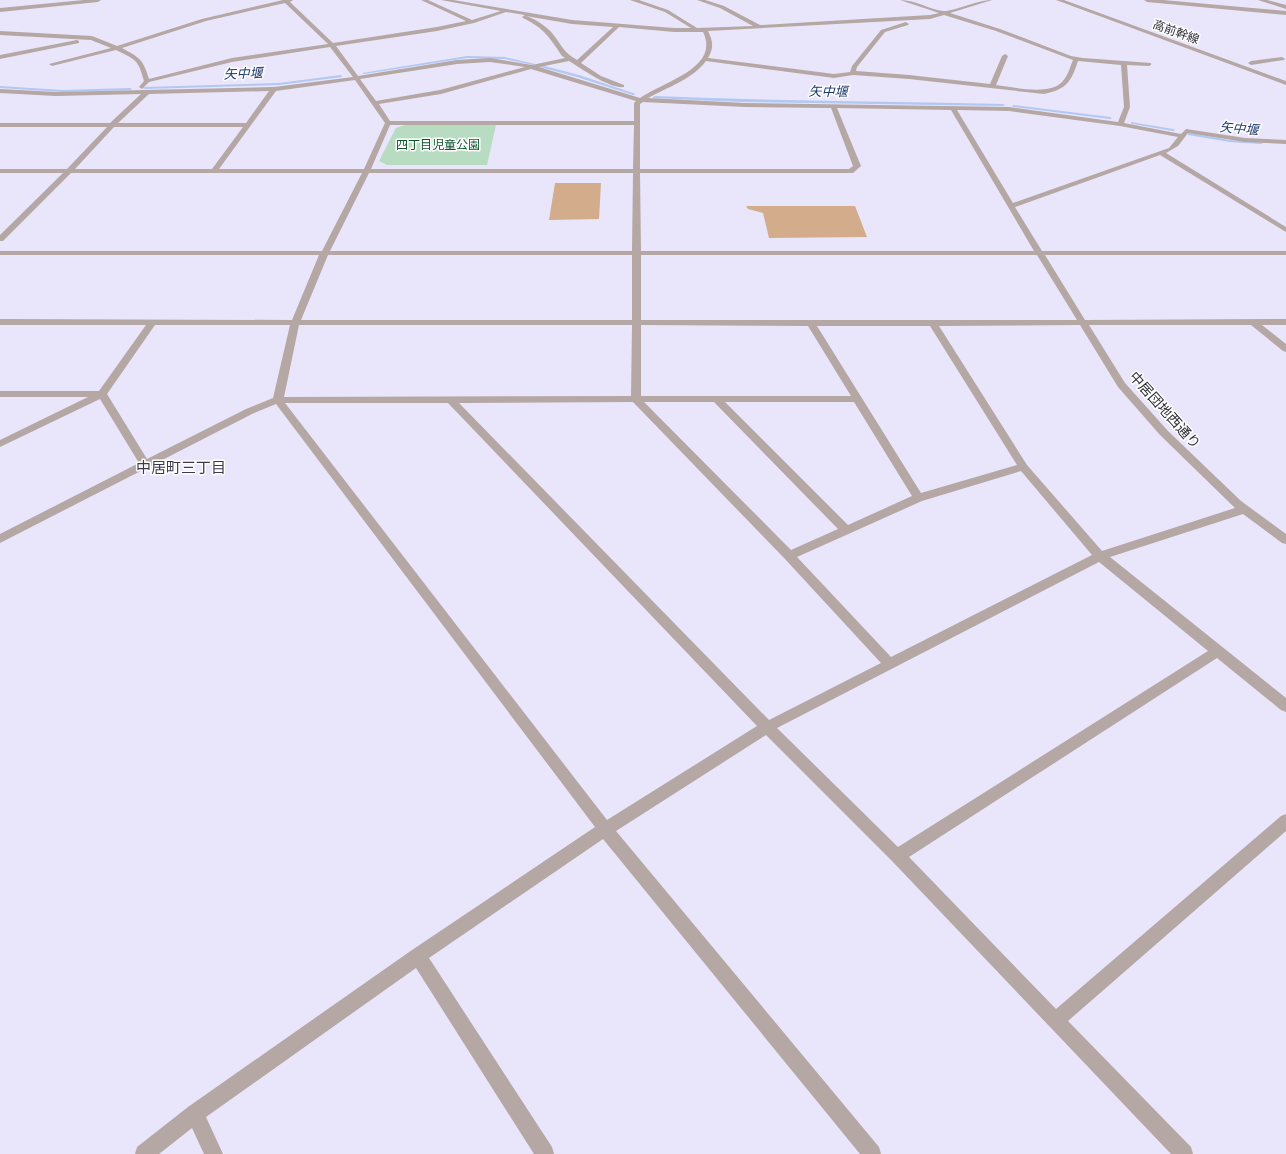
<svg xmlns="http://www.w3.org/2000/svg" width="1286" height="1154" font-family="'Nunito Sans','Noto Sans JP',sans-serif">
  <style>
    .green { fill: #b8dcc1 }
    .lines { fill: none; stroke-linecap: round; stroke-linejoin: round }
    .stream { fill: #b1c8f2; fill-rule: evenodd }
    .building { fill: #d3ad8b }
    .minor { fill: #b4a7a4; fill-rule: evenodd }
    .labels { text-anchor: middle; stroke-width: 3; stroke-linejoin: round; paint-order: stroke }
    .far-street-label { font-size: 12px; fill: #2d2b35; stroke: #fff }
    .far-park-label { font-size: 12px; fill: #0d532b; stroke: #fff }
    .far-water-label { font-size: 13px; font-style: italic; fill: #203a6c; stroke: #fff }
    .street-label { font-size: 14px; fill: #2d2b35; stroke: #fff }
    .neighbourhood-label { font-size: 15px; fill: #3d384d; stroke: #fff }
  </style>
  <rect width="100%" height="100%" fill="#e9e5fb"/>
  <path class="green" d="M 405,125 L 496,125 L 487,165 L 387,165 L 379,161 L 396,128 Z"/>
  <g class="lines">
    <path class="stream" d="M 467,56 L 505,57 L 535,64 L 533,65 L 505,59 L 467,58 L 364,74 L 362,73 Z
      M 541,65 L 579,75 L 636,94 L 633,95 L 577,77 L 540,67 Z
      M 341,75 L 342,77 L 279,85 L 145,89 L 143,88 L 145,87 L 279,83 Z
      M 0,86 L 62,90 L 130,88 L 132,89 L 130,90 L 62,92 L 0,88 Z
      M 654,96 C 770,101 887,101 1003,104 L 1005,105 L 1003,106 L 741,102 L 653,98 Z
      M 1013,105 L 1110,117 L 1112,118 L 1110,119 L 1014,107 L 1012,106 Z
      M 1131,122 L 1173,129 L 1175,130 L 1173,131 L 1133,124 L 1131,124 Z
      M 1190,133 L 1230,140 L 1261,142 L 1263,143 L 1261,144 L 1230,142 L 1188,135 L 1188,133 Z"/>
  </g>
  <path class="building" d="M 555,183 L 601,183 L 599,219 L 549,220 Z
    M 746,206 L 855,206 L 867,237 L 769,238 L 763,213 L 748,209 Z"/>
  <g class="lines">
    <path class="minor" d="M 84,0 L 101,0 L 98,2 L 0,12 L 0,8 Z
      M 283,0 L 293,0 L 290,2 L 333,43 L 437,27 L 466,21 L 421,0 L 428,0 L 472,20 L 501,11 L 441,0 L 453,0 L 572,20 L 674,28 L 691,28 L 665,12 L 630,0 L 639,0 L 668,10 L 697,28 L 753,26 L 720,8 L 697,0 L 705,0 L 724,6 L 760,25 L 930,15 L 939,13 L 900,0 C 916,0 928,9 943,11 C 953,12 977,0 992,0 L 950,13 L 1000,29 L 1071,56 L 1083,58 L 1151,63 L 1151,65 L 1149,66 L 1127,65 L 1130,107 L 1124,123 L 1181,134 L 1186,129 L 1245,138 L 1286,140 L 1286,144 L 1245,142 L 1188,133 L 1178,146 L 1166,153 L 1286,227 L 1286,232 L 1160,155 L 1015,207 L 1042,251 L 1286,251 L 1286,255 L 1045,255 L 1085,320 L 1286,319 L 1286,325 L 1262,325 L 1286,344 L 1286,352 L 1283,351 L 1251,325 L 1089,325 L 1125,383 L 1168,431 L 1241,501 L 1286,534 L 1286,544 L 1282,543 L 1243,514 L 1110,557 L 1286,698 L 1286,712 L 1281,710 L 1217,658 L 909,857 L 1056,1009 L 1281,816 L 1286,814 L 1286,831 L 1068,1021 L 1191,1147 L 1193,1154 L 1171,1154 L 892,861 L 766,735 L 616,831 L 879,1147 L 881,1154 L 860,1154 L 603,839 L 429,958 L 552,1147 L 554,1154 L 534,1154 L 416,968 L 206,1117 L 223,1154 L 204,1154 L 192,1128 L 159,1154 L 135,1154 L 137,1147 L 188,1107 L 412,950 L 595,827 L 276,404 L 254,413 L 0,543 L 0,534 L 139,463 L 100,399 L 0,447 L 0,440 L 88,397 L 0,397 L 0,391 L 99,391 L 146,325 L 0,325 L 0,319 L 292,320 L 319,255 L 0,255 L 0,251 L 322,251 L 362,173 L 71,173 L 3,241 L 0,241 L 0,235 L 63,173 L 0,173 L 0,169 L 67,169 L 107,127 L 0,127 L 0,123 L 110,123 L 141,94 L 56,96 L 0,93 L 0,89 L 56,92 L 274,87 L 353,77 L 330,47 L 232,62 L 149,82 L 142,89 L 139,87 L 144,81 C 138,59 136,60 116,50 L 52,66 L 49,64 L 111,48 L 91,40 L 0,35 L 0,31 L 92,36 L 117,46 L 202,19 ZM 285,3 L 328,44 L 232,58 L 149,79 C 143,59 140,58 122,48 L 206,21 ZM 506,12 L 525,15 L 522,17 L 523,18 C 544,28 550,38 562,56 L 565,58 L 532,65 L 490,58 L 457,60 L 358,76 L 336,46 L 437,31 L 474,23 ZM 944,15 L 996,31 L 1073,60 C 1070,67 1068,76 1062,82 C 1049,96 1013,87 996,85 L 1008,56 L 1005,54 L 1002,56 L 990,84 L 909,75 L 856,71 L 857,67 L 885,32 L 908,25 L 909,24 L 906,22 L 881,30 L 852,66 L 850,72 L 834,74 L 708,58 C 714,48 713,41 708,31 L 930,19 ZM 526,16 L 572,24 L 613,27 L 577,60 C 562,51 562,45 552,33 C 545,25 535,19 526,16 ZM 619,27 L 674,32 L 703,32 C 721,68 662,82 640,98 L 539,67 L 569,61 C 582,69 610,89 624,87 L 624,85 L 601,76 L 581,63 ZM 706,61 L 834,78 L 853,75 L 909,79 L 1044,94 C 1067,89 1071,82 1078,61 L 1121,65 L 1124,107 L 1118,122 L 1009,107 L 745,103 L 648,98 C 666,88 693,79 706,61 ZM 490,62 L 525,67 L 440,90 L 376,101 L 360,79 L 457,64 ZM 531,69 L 636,101 L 634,103 L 634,121 L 390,121 L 379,104 L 441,94 ZM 355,80 L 385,123 L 364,169 L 219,169 L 276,91 ZM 269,91 L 246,123 L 118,123 L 149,94 ZM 643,102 L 745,107 L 831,108 L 853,166 L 849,169 L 640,169 L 640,104 ZM 837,108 L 951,110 L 1034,251 L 641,251 L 640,173 L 853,173 L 861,166 ZM 957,110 L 1009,111 L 1120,126 L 1178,137 L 1169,148 L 1013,203 ZM 390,125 L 634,125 L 633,169 L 371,169 ZM 114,127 L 243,127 L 212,169 L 75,169 ZM 369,173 L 633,173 L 632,251 L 330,251 ZM 328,255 L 632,255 L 632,320 L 301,320 ZM 641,255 L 1037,255 L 1077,320 L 641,320 ZM 155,325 L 290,325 L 273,398 L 246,409 L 147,459 L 107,394 ZM 299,325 L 632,325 L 631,396 L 284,397 ZM 641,325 L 808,326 L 851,396 L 641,396 ZM 1080,325 L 1118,387 L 1160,435 L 1235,508 L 1102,551 L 1027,465 L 939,326 ZM 817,326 L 930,326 L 1017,465 L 921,493 ZM 633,402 L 785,559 L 881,663 L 769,720 L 459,403 ZM 644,402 L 714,402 L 838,529 L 791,550 ZM 725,402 L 854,402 L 912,496 L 848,525 ZM 285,403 L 448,403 L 757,726 L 607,820 ZM 1021,471 L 1092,555 L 891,657 L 797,557 L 922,501 ZM 1099,562 L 1208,651 L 898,847 L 777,728 Z
      M 1056,0 L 1064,0 L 1286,81 L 1286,85 Z
      M 1144,0 L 1163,0 L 1286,11 L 1286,15 L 1147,2 Z
      M 1258,0 L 1267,0 L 1286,5 L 1286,9 Z
      M 77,40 L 79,41 L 79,43 L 0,59 L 0,55 Z
      M 1282,57 L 1285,59 L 1284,60 L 1251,65 L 1248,63 L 1251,61 Z"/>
  </g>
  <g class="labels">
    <g class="far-street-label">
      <text transform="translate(1176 32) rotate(20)" y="4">高前幹線</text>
    </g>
    <g class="far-park-label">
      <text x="438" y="149">四丁目児童公園</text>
    </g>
    <g class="far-water-label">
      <text transform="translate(243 73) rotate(-2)" y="5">矢中堰</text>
      <text transform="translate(828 91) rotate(1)" y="5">矢中堰</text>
      <text transform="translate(1239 128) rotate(5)" y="5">矢中堰</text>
    </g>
    <g class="street-label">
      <text transform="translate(1165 410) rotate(48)" y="5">中居団地西通り</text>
    </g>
    <g class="neighbourhood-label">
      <text x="181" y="473">中居町三丁目</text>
    </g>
  </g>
</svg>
